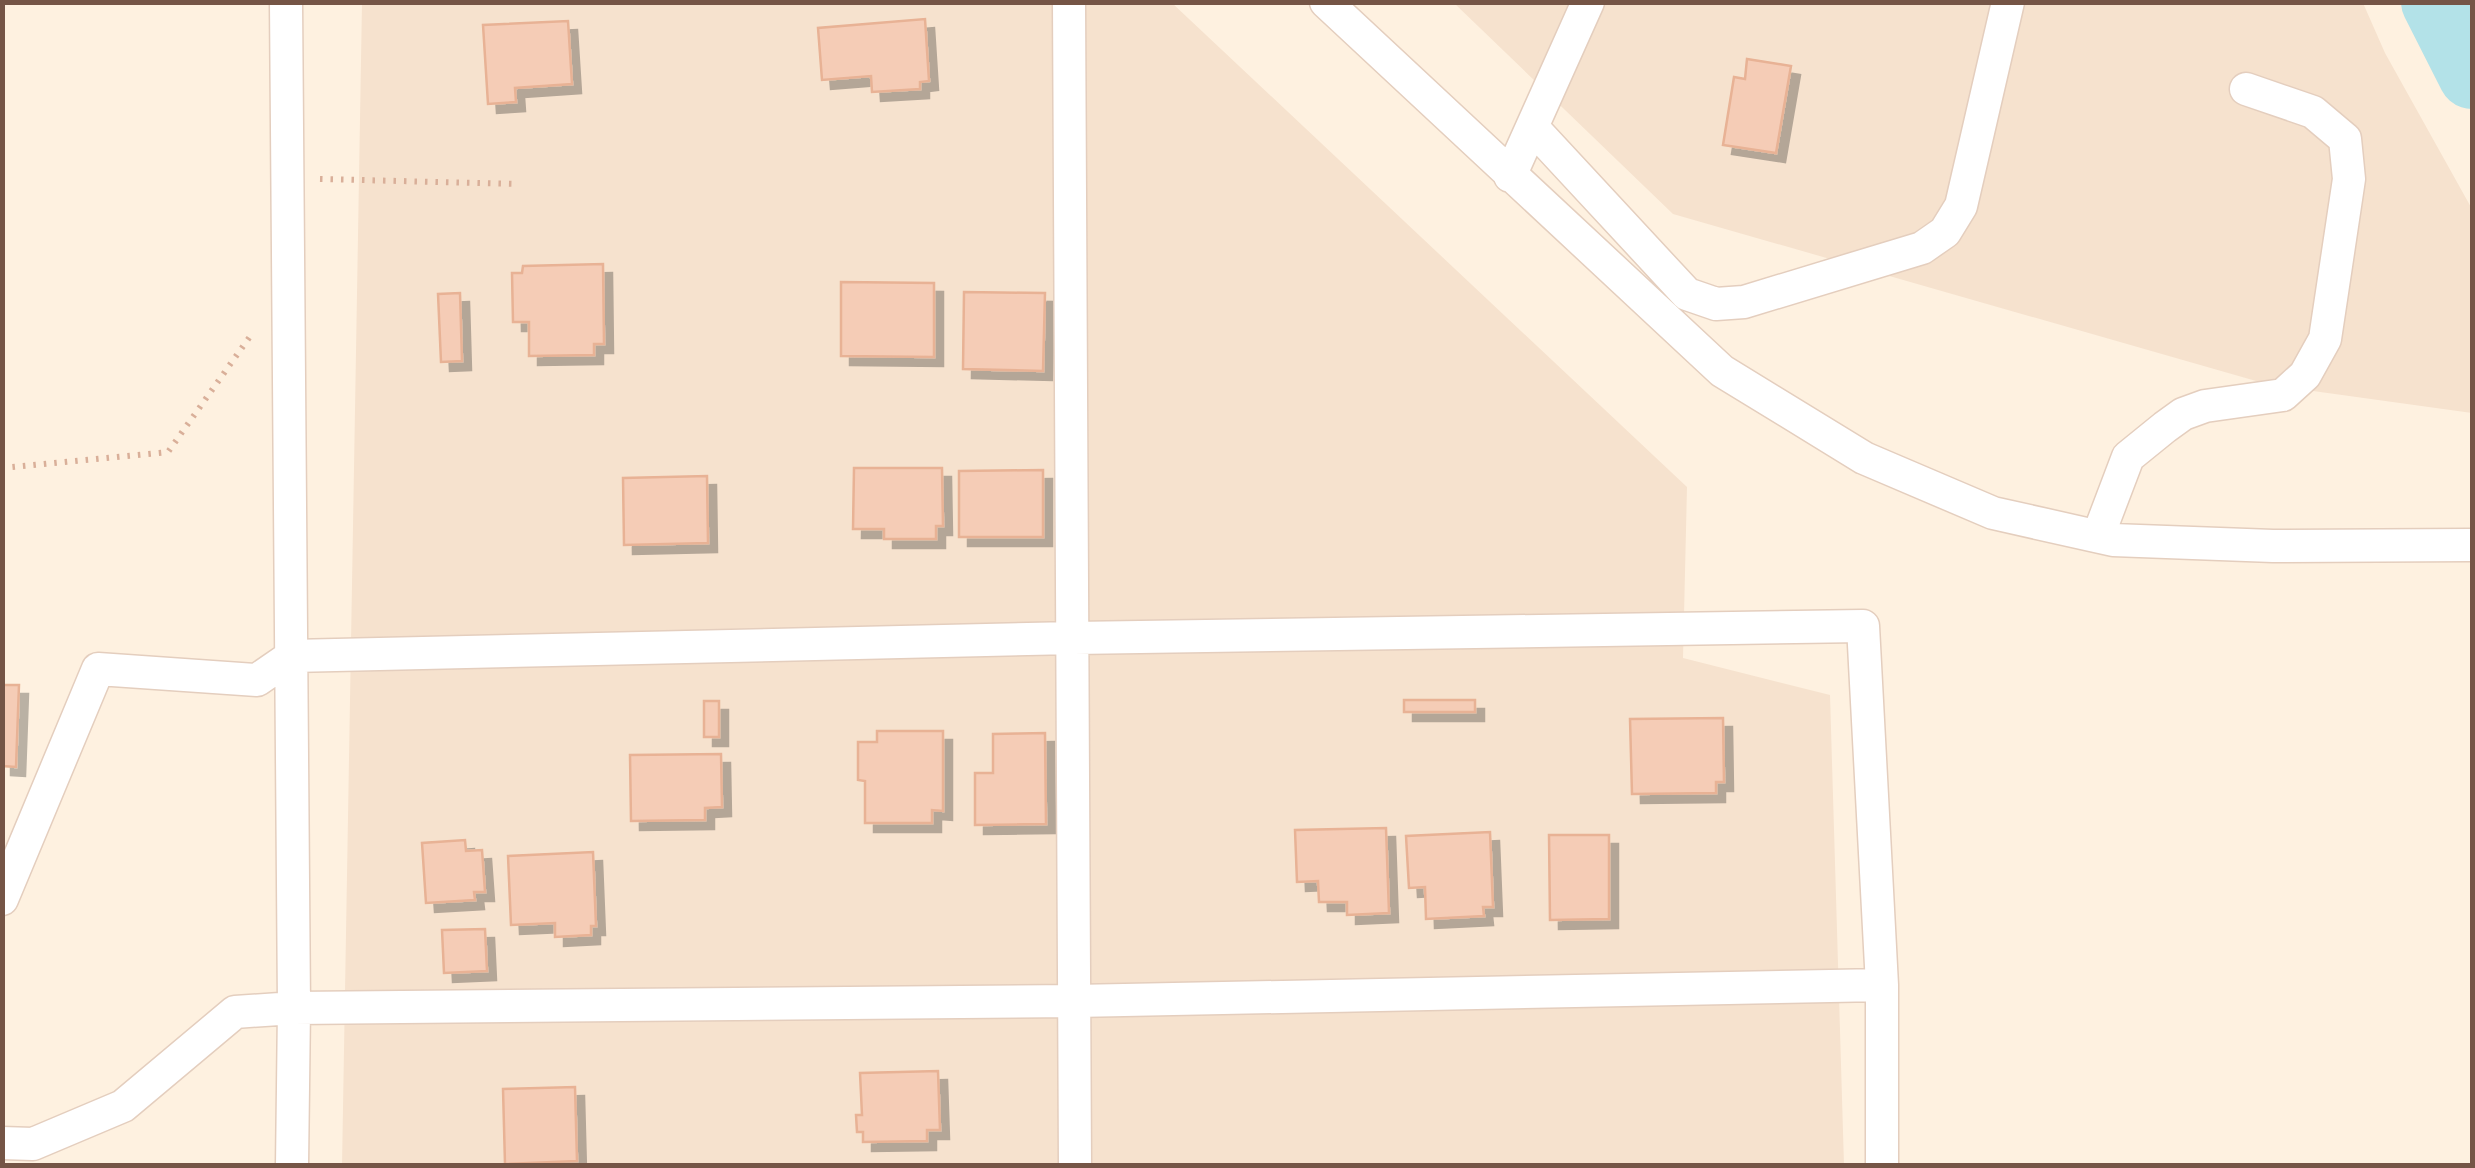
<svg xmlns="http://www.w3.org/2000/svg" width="2475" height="1168" font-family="Raleway,sans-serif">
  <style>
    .residential { fill: #f6e2ce }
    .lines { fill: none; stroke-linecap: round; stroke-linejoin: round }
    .river { stroke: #b3e2e8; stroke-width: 68 }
    .building { fill: #f5ccb6; stroke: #e8b295; stroke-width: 2.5; filter: url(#shadow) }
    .street-casing { stroke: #e4cebe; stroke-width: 35 }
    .path { stroke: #d9af99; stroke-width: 6; stroke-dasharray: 2.5 8; stroke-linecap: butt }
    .street { stroke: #fff; stroke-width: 32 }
  </style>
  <defs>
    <filter id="shadow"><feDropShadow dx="9" dy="9" stdDeviation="0" flood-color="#0004"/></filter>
  </defs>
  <rect width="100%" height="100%" fill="#fef1e0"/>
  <path class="residential" d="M 362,3 L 1172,3 L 1687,487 L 1683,658 L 1830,695 L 1844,1165 L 342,1166 Z
    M 1454,3 L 2363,3 L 2385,53 L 2472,209 L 2472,413 L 2270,385 L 1673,214 Z"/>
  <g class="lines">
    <path class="river" d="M 2435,2 L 2472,75"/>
  </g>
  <path class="building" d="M 925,19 L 929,81 L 920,82 L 920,89 L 872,92 L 871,76 L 822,80 L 818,28 Z
    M 568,21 L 572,84 L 515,88 L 516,102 L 488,104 L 483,25 Z
    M 1747,59 L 1791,66 L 1776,153 L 1723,145 L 1734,77 L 1745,79 Z
    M 603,264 L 604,344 L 594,344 L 594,355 L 529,356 L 529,322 L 513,322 L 512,273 L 522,273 L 523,266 Z
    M 841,282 L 934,283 L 934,357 L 841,356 Z
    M 964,292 L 1045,293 L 1043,371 L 963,369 Z
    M 460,293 L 462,361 L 441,362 L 438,294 Z
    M 854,468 L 942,468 L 943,526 L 936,526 L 936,539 L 884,539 L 884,529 L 853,529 Z
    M 1043,470 L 1043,537 L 959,537 L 959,471 Z
    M 707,476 L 708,543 L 624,545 L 623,478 Z
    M 2,685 L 19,685 L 16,767 L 2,766 Z
    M 1404,700 L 1475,700 L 1475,712 L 1404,712 Z
    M 704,701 L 719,701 L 719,737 L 704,737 Z
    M 1723,718 L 1724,782 L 1716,782 L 1716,793 L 1632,794 L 1630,719 Z
    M 877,731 L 943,731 L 943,811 L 932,810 L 932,823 L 865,823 L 865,781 L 858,780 L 858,742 L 877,742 Z
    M 1045,733 L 1046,824 L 975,825 L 975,773 L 993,773 L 993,734 Z
    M 721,754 L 722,807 L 705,808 L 705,820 L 631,821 L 630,755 Z
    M 1386,828 L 1389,913 L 1347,915 L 1347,902 L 1319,902 L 1318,881 L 1297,882 L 1295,830 Z
    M 1490,832 L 1493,907 L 1483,907 L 1484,916 L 1426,919 L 1425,887 L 1409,888 L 1406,836 Z
    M 1549,835 L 1609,835 L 1609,919 L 1550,920 Z
    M 465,840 L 466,851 L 482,850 L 485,892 L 474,892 L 475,900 L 426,903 L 422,843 Z
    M 593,852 L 596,926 L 591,926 L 591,935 L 555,937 L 555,923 L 511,925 L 508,856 Z
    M 485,929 L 487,971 L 444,973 L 442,930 Z
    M 938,1071 L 940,1130 L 927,1130 L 927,1141 L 863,1142 L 863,1132 L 857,1132 L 856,1115 L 862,1115 L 860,1073 Z
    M 575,1087 L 577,1161 L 505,1164 L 503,1089 Z"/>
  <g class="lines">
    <g class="street-casing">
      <path id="street" d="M 286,2 L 294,1008 L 292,1166
        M 1069,2 L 1075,1166
        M 1326,2 L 1722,371 L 1864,458 L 1993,513 L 2113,540 L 2273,546 L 2472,545
        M 1532,127 L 1687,294 L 1716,304 L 1744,302 L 1922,248 L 1945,232 L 1961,206 L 2008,2
        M 1510,176 L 1588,2
        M 2098,536 L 2128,457 L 2165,427 L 2183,414 L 2205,406 L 2283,395 L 2305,375 L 2325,339 L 2349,179 L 2345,139 L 2313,112 L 2246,89
        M 2,899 L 98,669 L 257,680 L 292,656 L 1074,638 L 1863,626 L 1882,985 L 1882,1166
        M 2,1143 L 33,1144 L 123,1106 L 235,1012 L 294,1008 L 1075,1001 L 1882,985"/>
    </g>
    <path class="path" d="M 320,179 L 518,184
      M 2,468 L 168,452 L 251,335"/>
    <use href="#street" class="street"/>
  </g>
  <rect width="2475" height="1168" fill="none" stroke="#755546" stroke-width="10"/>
</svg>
